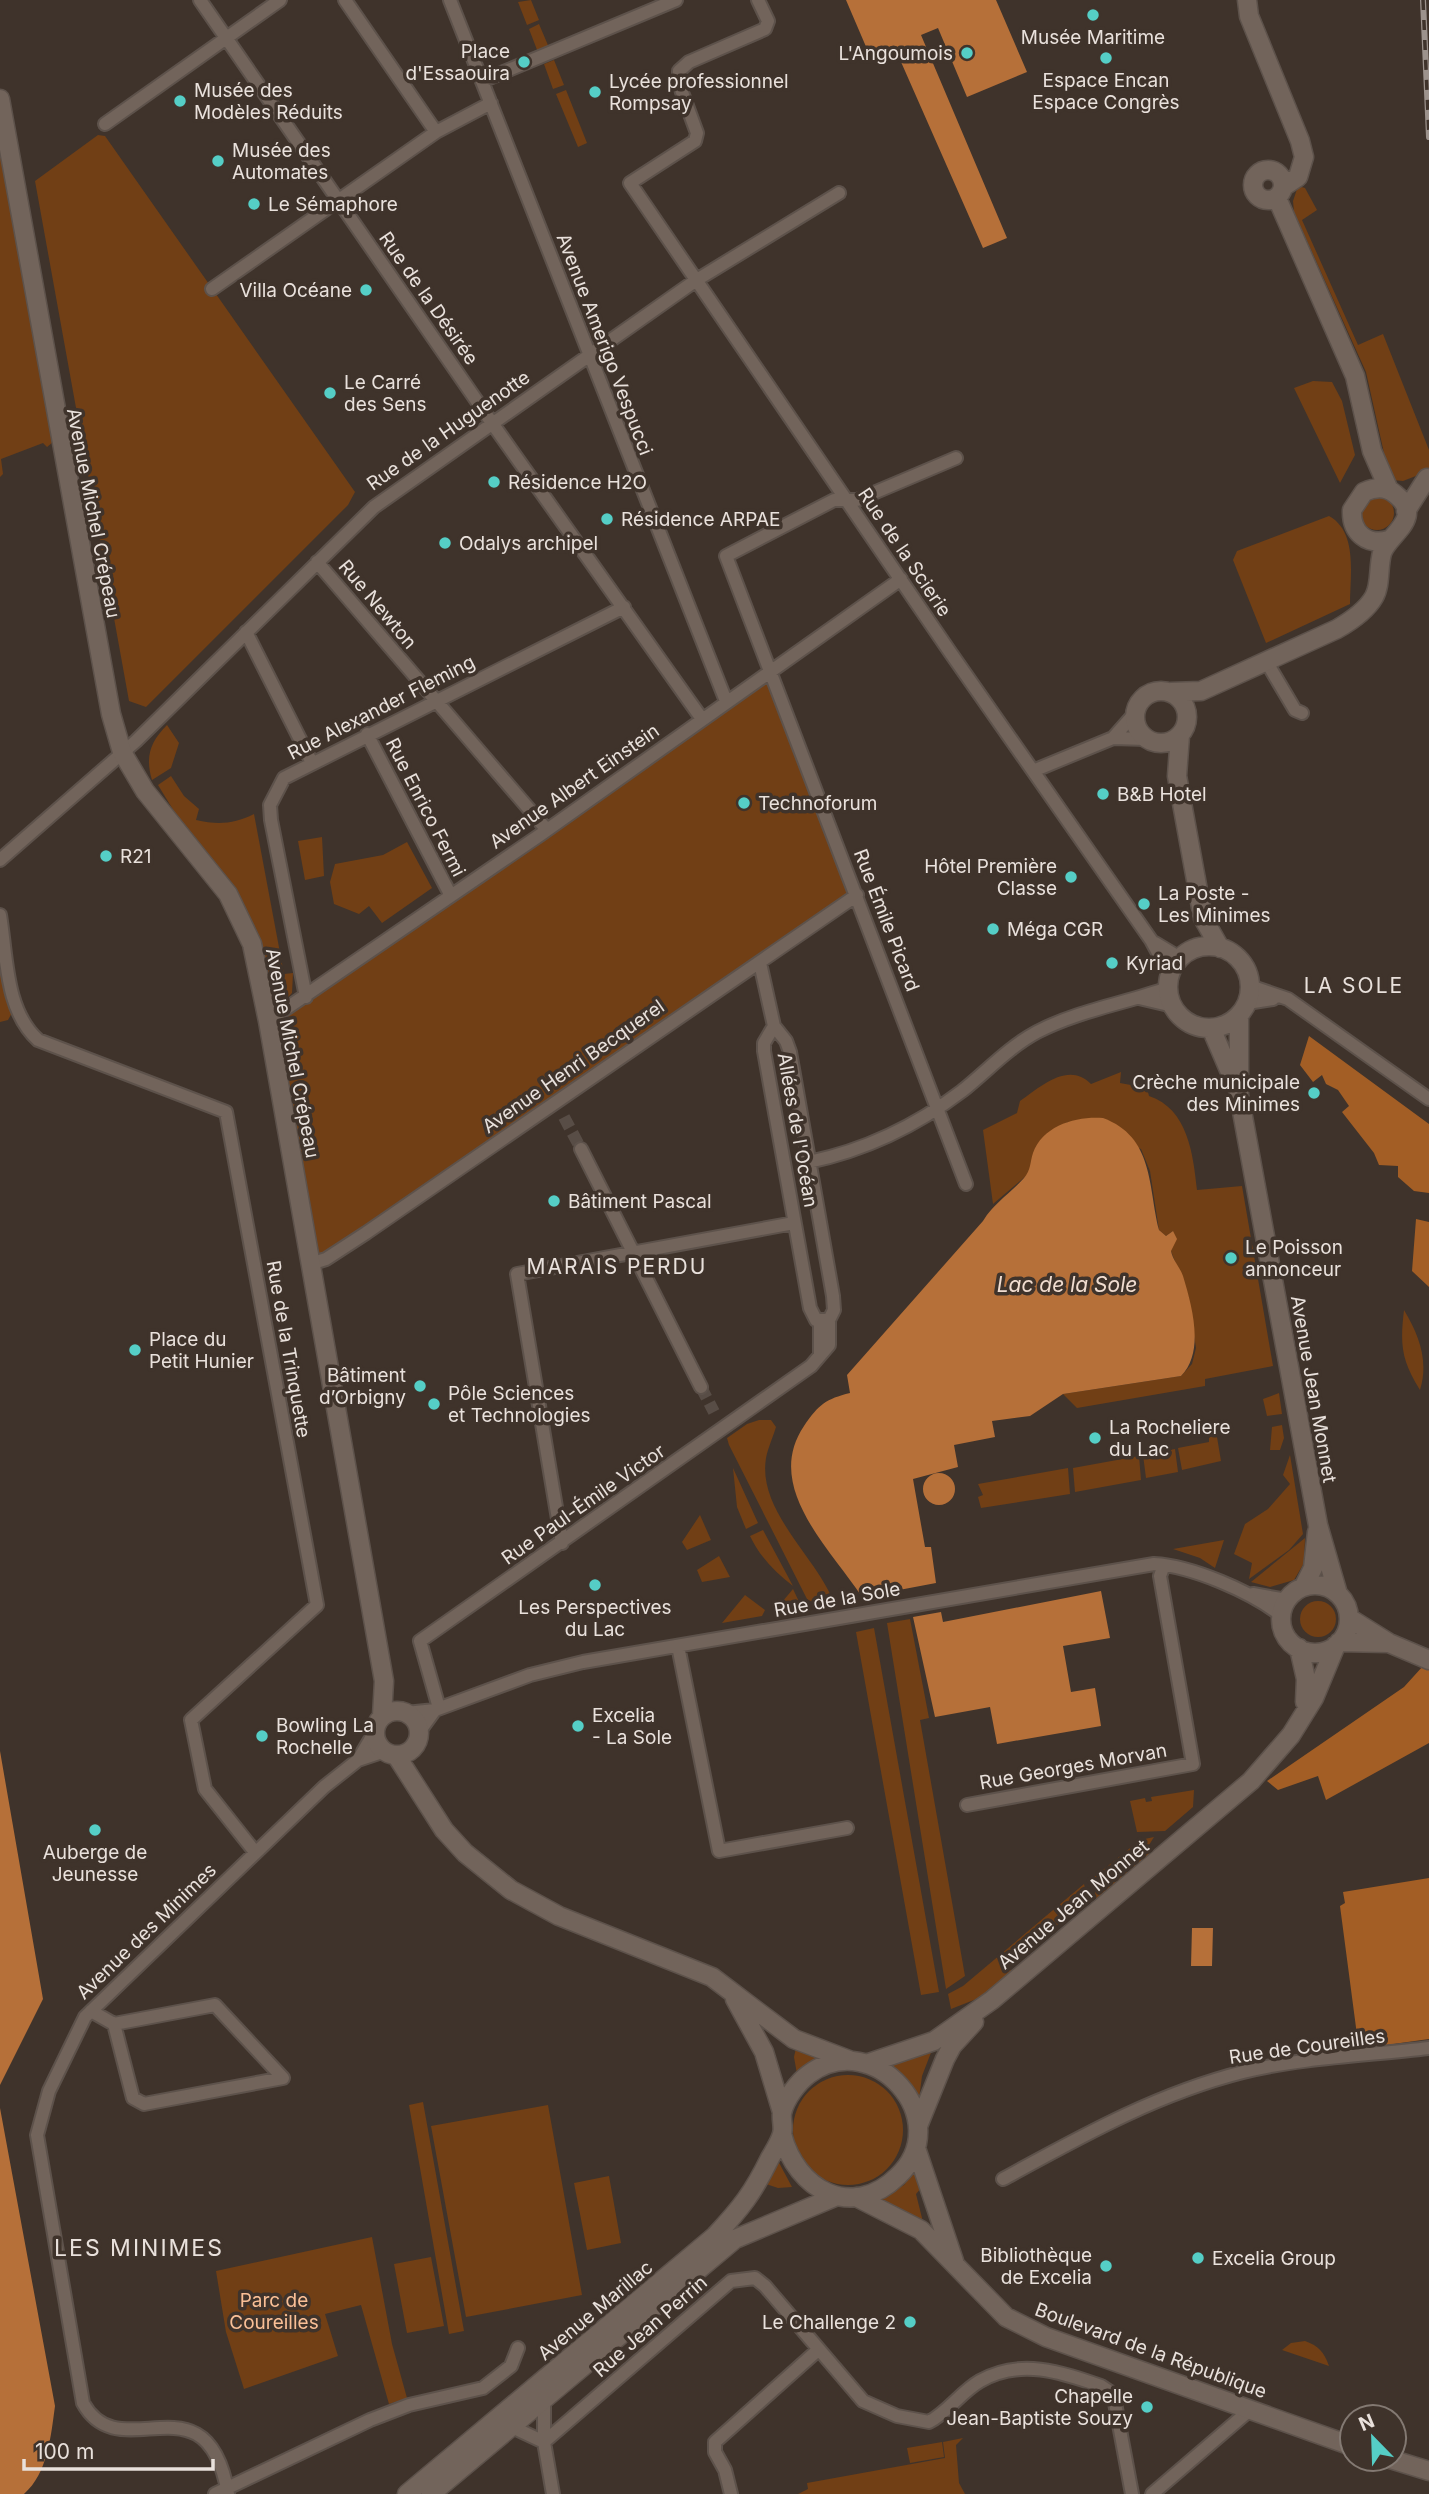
<svg xmlns="http://www.w3.org/2000/svg" width="1429" height="2494" font-family="Inter,sans-serif">
  <style>
    .green { fill: #713f15 }
    .forest { fill: #a35e25 }
    .water { fill: #b67039 }
    .lines { fill: none; stroke-linecap: round; stroke-linejoin: round }
    .street-tunnel { stroke: #584d46; stroke-width: 12; stroke-dasharray: 12 6; stroke-linecap: butt }
    .street-casing { stroke: #5d524b; stroke-width: 16 }
    .secondary-casing { stroke: #5d524b; stroke-width: 21 }
    .street { stroke: #72645b; stroke-width: 12 }
    .secondary { stroke: #72645b; stroke-width: 18 }
    .rail-casing { stroke: #9c928c; stroke-width: 6 }
    .rail { stroke: #3f332b; stroke-width: 3.5; stroke-dasharray: 10; stroke-linecap: butt }
    .poi-dot { fill: #55cec6; stroke: #3f332b; stroke-width: 2.5 }
    .labels { text-anchor: middle; stroke-width: 7; stroke-linejoin: round; paint-order: stroke }
    .poi-label { font-size: 19px; fill: #e9e1dc; stroke: #3f332b; text-anchor: start }
    .street-label { font-size: 19px; fill: #e9e1dc; stroke: #3f332b }
    .park-label { font-size: 19px; fill: #f9bf96; stroke: #3f332b }
    .neighbourhood-label { font-size: 21px; letter-spacing: 2px; fill: #e9e1dc; stroke: #3f332b }
    .water-label { font-size: 21px; font-style: italic; fill: #f1ddd0; stroke: #3f332b }
    .quarter-label { font-size: 23px; letter-spacing: 2px; fill: #e9e1dc; stroke: #3f332b }
  </style>
  <rect width="100%" height="100%" fill="#3f332b"/>
  <path class="green" d="M 531,0 L 539,20 L 527,25 L 518,2 Z
    M 539,24 L 550,50 L 539,55 L 529,29 Z
    M 554,60 L 564,85 L 553,89 L 544,64 Z
    M 566,90 L 587,143 L 578,147 L 556,94 Z
    M 0,99 L 59,437 L 47,447 L 43,443 L 1,459 L 3,474 L 0,477 Z
    M 98,135 L 105,136 L 355,492 L 348,505 L 146,707 L 129,701 L 35,181 Z
    M 1298,186 L 1305,188 L 1317,210 L 1302,220 L 1358,345 L 1383,334 L 1429,450 L 1429,470 L 1426,472 L 1403,481 L 1393,480 L 1386,462 L 1366,372 L 1294,212 L 1293,201 Z
    M 1313,381 L 1332,382 L 1342,401 L 1355,455 L 1340,483 L 1294,388 Z
    M1360 513a17 17 0 1 1 34 0a17 17 0 1 1-34 0Z
    M 1329,516 C 1358,532 1350,575 1350,604 L 1266,643 L 1233,560 L 1237,551 Z
    M 771,670 L 857,895 L 310,1264 L 268,1021 Z
    M 167,725 L 179,743 L 171,768 L 152,780 C 145,757 150,742 167,725 Z
    M 171,776 L 184,796 L 199,809 L 196,820 C 218,825 234,824 254,814 L 284,974 L 293,973 L 292,993 L 282,1003 L 274,1000 L 261,954 L 158,785 Z
    M 322,837 L 324,876 L 305,880 L 298,841 Z
    M 407,842 L 432,888 L 382,923 L 369,906 L 359,914 L 334,904 L 330,882 L 335,864 L 383,855 Z
    M 0,941 L 13,1011 L 8,1020 L 0,1022 Z
    M 1121,1072 L 1120,1083 L 1147,1088 L 1149,1096 C 1188,1109 1193,1154 1197,1190 L 1242,1186 L 1273,1366 L 1205,1379 L 1205,1386 L 1077,1408 L 1063,1394 L 1181,1376 L 1192,1364 L 1196,1348 L 1188,1295 L 1171,1251 L 1173,1231 L 1166,1236 L 1159,1230 L 1150,1171 L 1141,1149 L 1068,1122 L 1048,1133 L 1027,1175 L 993,1204 L 983,1130 L 1017,1113 L 1020,1101 C 1041,1086 1069,1061 1091,1084 Z
    M 1404,1310 C 1419,1335 1429,1361 1420,1390 C 1401,1360 1400,1344 1404,1310 Z
    M 1279,1393 L 1282,1414 L 1267,1416 L 1263,1399 Z
    M 759,1420 L 771,1420 L 776,1427 C 773,1437 768,1448 766,1458 C 757,1513 820,1559 836,1608 L 821,1607 L 807,1599 L 729,1445 L 727,1438 L 747,1424 Z
    M 1282,1425 L 1284,1438 L 1280,1450 L 1270,1450 L 1272,1427 Z
    M 1216,1431 L 1221,1461 L 1182,1470 L 1178,1448 L 1209,1442 L 1209,1438 Z
    M 1175,1449 L 1178,1472 L 1146,1478 L 1143,1455 Z
    M 1290,1455 L 1303,1534 L 1289,1550 L 1249,1579 L 1252,1563 L 1234,1554 L 1245,1524 L 1268,1509 L 1290,1484 L 1283,1475 Z
    M 1139,1456 L 1141,1480 L 1075,1492 L 1073,1468 Z
    M 733,1468 L 758,1523 L 746,1529 L 737,1507 Z
    M 1068,1468 L 1070,1494 L 981,1508 L 978,1497 L 983,1495 L 978,1484 Z
    M 700,1515 L 711,1540 L 687,1550 L 682,1542 Z
    M 763,1530 L 793,1586 C 775,1572 760,1557 750,1536 Z
    M 1305,1538 L 1304,1563 L 1294,1580 L 1270,1587 L 1251,1582 Z
    M 1224,1540 L 1215,1568 L 1200,1558 L 1173,1549 Z
    M 719,1556 L 730,1577 L 702,1582 L 697,1570 Z
    M 793,1589 L 802,1608 L 781,1613 L 777,1608 Z
    M 745,1595 L 765,1610 L 762,1616 L 722,1623 Z
    M1300 1619a18 18 0 1 1 36 0a18 18 0 1 1-36 0Z
    M 910,1619 L 929,1718 L 920,1720 L 965,1976 L 946,1989 L 887,1623 Z
    M 874,1628 L 939,1992 L 921,1995 L 856,1632 Z
    M 1194,1790 L 1193,1807 L 1165,1831 L 1137,1832 L 1130,1801 L 1145,1798 L 1146,1802 L 1152,1801 L 1151,1797 Z
    M 1154,1837 L 1149,1845 L 1150,1854 L 1096,1899 L 1093,1878 L 1140,1840 Z
    M 1084,1884 L 1088,1899 L 1008,1967 L 1012,1972 L 979,1998 L 951,2009 L 948,1994 L 963,1986 Z
    M 796,2048 L 821,2057 L 797,2074 L 794,2057 Z
    M 932,2050 L 922,2076 L 919,2099 L 906,2081 L 888,2063 Z
    M793 2130a55 55 0 1 1 110 0a55 55 0 1 1-110 0Z
    M 423,2102 L 464,2331 L 449,2334 L 409,2105 Z
    M 548,2105 L 582,2295 L 466,2317 L 431,2126 Z
    M 776,2157 L 792,2187 L 778,2188 L 766,2184 Z
    M 917,2167 L 922,2187 L 916,2194 L 923,2222 L 875,2201 L 904,2185 Z
    M 609,2176 L 621,2243 L 587,2250 L 574,2183 Z
    M 372,2237 L 392,2344 L 407,2398 L 389,2404 L 361,2305 L 325,2314 L 338,2356 L 244,2389 L 226,2332 L 216,2271 Z
    M 431,2257 L 444,2326 L 407,2333 L 394,2264 Z
    M 1305,2341 C 1319,2346 1324,2352 1329,2366 L 1282,2350 L 1291,2343 Z
    M 963,2438 L 956,2445 L 959,2483 L 965,2494 L 798,2494 L 808,2489 L 807,2483 L 945,2458 L 943,2442 Z
    M 942,2442 L 944,2457 L 910,2463 L 907,2448 Z"/>
  <path class="forest" d="M 1309,1036 L 1429,1124 L 1429,1193 L 1414,1191 L 1398,1177 L 1398,1166 L 1379,1165 L 1374,1153 L 1342,1112 L 1349,1106 L 1338,1090 L 1326,1084 L 1322,1075 L 1313,1082 L 1300,1065 Z
    M 1416,1219 L 1429,1222 L 1429,1287 L 1412,1271 Z
    M 1423,1666 L 1429,1670 L 1429,1743 L 1326,1800 L 1318,1776 L 1278,1790 L 1267,1781 L 1404,1687 Z
    M 1429,1878 L 1429,2039 L 1372,2047 L 1371,2034 L 1357,2035 L 1340,1906 L 1345,1903 L 1343,1892 Z"/>
  <path class="water" d="M 846,0 L 996,0 L 1027,72 L 967,97 L 938,28 L 921,35 L 1007,238 L 983,248 L 894,46 L 870,56 Z
    M 1103,1118 C 1154,1137 1148,1186 1159,1230 L 1166,1236 L 1173,1231 L 1177,1239 L 1171,1251 C 1173,1261 1180,1267 1183,1276 C 1192,1306 1205,1352 1181,1376 L 1063,1394 L 1030,1416 L 992,1421 L 995,1437 L 954,1445 L 958,1467 L 913,1479 L 925,1547 L 931,1547 L 936,1583 L 862,1597 C 830,1548 763,1487 804,1426 C 819,1404 826,1399 850,1393 L 847,1375 L 983,1221 C 995,1202 1009,1195 1024,1178 C 1031,1170 1030,1162 1033,1153 C 1043,1125 1077,1116 1103,1118 Z
    M923 1489a16 16 0 1 1 32 0a16 16 0 1 1-32 0Z
    M 1101,1591 L 1110,1638 L 1063,1646 L 1071,1692 L 1095,1688 L 1101,1726 L 997,1744 L 990,1707 L 935,1717 L 913,1617 L 941,1612 L 943,1622 Z
    M 0,1751 L 43,1999 L 0,2085 Z
    M 1192,1928 L 1213,1928 L 1212,1966 L 1191,1966 Z
    M 0,2108 L 55,2406 C 51,2435 48,2473 24,2494 L 0,2494 Z"/>
  <g class="lines">
    <path class="street-tunnel" d="M 564,1117 L 581,1149
      M 701,1387 L 714,1412"/>
    <g class="street-casing">
      <path id="street" d="M 200,0 L 492,423 L 702,719
        M 345,0 L 436,132
        M 450,0 L 726,701
        M 758,0 L 768,21 L 765,29 L 689,62 L 679,71 L 679,84 L 697,133 L 695,141 L 630,183 L 950,652 L 1151,940 L 1170,975
        M 482,81 L 676,0
        M 105,124 L 280,0
        M 212,289 L 436,132 L 491,103
        M 956,458 L 857,500 L 834,500 L 726,556 L 966,1184
        M 317,562 L 547,830
        M 246,632 L 312,763
        M 1266,661 L 1295,710 L 1302,713
        M 367,734 L 451,896
        M 1113,738 L 1136,712
        M 1033,771 L 1113,738 L 1147,739
        M 0,860 L 136,741 L 374,507 L 695,281 L 839,193
        M 0,915 C 7,957 5,1010 38,1040 L 226,1112 L 317,1605 L 191,1720 L 205,1789 L 255,1852
        M 1155,943 L 1180,958
        M 760,963 L 774,1026
        M 1250,986 L 1288,999 L 1429,1099
        M 306,997 L 271,820 L 270,805 L 284,778 L 624,607
        M 1139,998 L 1173,1006
        M 1247,1003 L 1273,999
        M 268,1021 L 540,835 L 901,579
        M 774,1026 L 786,1041 L 790,1052 L 833,1296 L 834,1310 L 829,1320 L 816,1320 L 810,1308 L 764,1051 L 764,1043 Z
        M 581,1149 L 701,1387
        M 809,1162 C 866,1150 916,1126 962,1091 C 987,1071 1009,1047 1037,1032 C 1077,1011 1126,1003 1168,988
        M 310,1264 L 326,1259 L 366,1233 L 857,895
        M 820,1321 L 820,1355
        M 562,1543 L 517,1274 L 794,1223
        M 1253,1594 L 1287,1600
        M 678,1646 L 719,1851 L 847,1828
        M 439,1708 L 420,1641 L 811,1366 L 829,1345 L 829,1320
        M 406,1713 L 435,1710 L 530,1675 L 583,1662 L 1154,1564 C 1192,1566 1252,1592 1282,1616
        M 419,1732 L 435,1710
        M 358,1760 L 374,1733
        M 967,1805 L 1193,1764 L 1160,1576 L 1164,1565
        M 91,2011 L 114,2024 L 133,2098 L 144,2104 L 283,2078 L 215,2005 L 114,2024
        M 1003,2179 C 1080,2137 1156,2094 1243,2072 C 1298,2058 1371,2055 1429,2048
        M 544,2397 L 544,2442 L 553,2494
        M 510,2426 L 544,2442
        M 544,2442 L 731,2281 L 755,2278 L 765,2286 L 863,2401 L 897,2416 L 929,2422 C 948,2412 961,2392 980,2381 C 1020,2358 1061,2372 1101,2386 L 1110,2392 L 1115,2403 L 1132,2494
        M 215,2494 L 370,2420 L 409,2405 L 483,2388 L 511,2366 L 518,2348
        M 228,2494 C 207,2371 120,2471 83,2403 L 37,2135 L 49,2091 L 85,2017 L 324,1787 L 358,1760 L 385,1751
        M 731,2494 L 725,2470 L 715,2452 L 715,2442 L 818,2350
        M 1152,2494 L 1251,2409"/>
    </g>
    <g class="secondary-casing">
      <path id="secondary" d="M 1247,0 L 1249,16 L 1300,141 L 1304,157 L 1298,177 L 1283,187
        M 0,99 L 111,714 L 122,752 L 145,791 L 228,894 L 252,944 L 268,1021 L 384,1681 L 382,1716
        M1253 185a15 15 0 1 1 30 0a15 15 0 1 1-30 0Z
        M 1277,198 L 1355,376 L 1372,451 L 1389,490
        M 1406,511 L 1427,478
        M1135 717a26 26 0 1 1 52 0a26 26 0 1 1-52 0Z
        M 1171,692 L 1201,691 L 1337,629 C 1351,621 1366,611 1374,597 C 1381,585 1378,567 1382,553 C 1388,534 1426,518 1395,494 C 1386,486 1375,487 1364,492 L 1352,510 C 1351,533 1367,546 1389,540
        M 1180,735 L 1177,776 L 1203,918 L 1220,948
        M1168 987a41 41 0 1 1 82 0a41 41 0 1 1-82 0Z
        M 1239,1016 L 1239,1095 L 1318,1525 L 1338,1594
        M 1211,1028 L 1236,1086
        M1281 1619a34 34 0 1 1 68 0a34 34 0 1 1-68 0Z
        M 1304,1586 L 1313,1568 L 1317,1532
        M 1349,1618 L 1389,1643 L 1429,1660
        M 1339,1642 L 1388,1643
        M 1299,1648 L 1306,1679 L 1305,1702
        M375 1733a22 22 0 1 1 44 0a22 22 0 1 1-44 0Z
        M 396,1755 L 444,1830 L 465,1853 L 511,1890 L 559,1916 L 712,1977 L 794,2039 L 849,2060
        M 735,1999 L 764,2052 L 782,2112
        M 869,2063 L 934,2041 L 992,2000 L 1251,1781 L 1291,1735 L 1314,1698 L 1336,1645
        M 918,2126 L 945,2059 L 952,2046 L 974,2022
        M 916,2148 L 954,2261
        M 856,2197 L 921,2230 L 1006,2317 L 1046,2337 L 1352,2446
        M 1390,2459 L 1429,2471
        M 407,2494 L 715,2236 C 741,2208 753,2193 770,2158 C 774,2151 780,2142 782,2134 C 784,2127 781,2120 782,2113 C 785,2099 798,2082 809,2074 C 874,2026 957,2120 898,2176 C 852,2221 796,2190 782,2134
        M 431,2494 L 735,2239 L 837,2196"/>
    </g>
    <use href="#street" class="street"/>
    <use href="#secondary" class="secondary"/>
    <g class="rail-casing">
      <path id="rail" d="M 1423,0 L 1429,137"/>
    </g>
    <use href="#rail" class="rail"/>
  </g>
  <g class="poi-dot">
    <circle cx="1093" cy="15" r="7"/>
    <circle cx="967" cy="53" r="7"/>
    <circle cx="1106" cy="58" r="7"/>
    <circle cx="524" cy="62" r="7"/>
    <circle cx="595" cy="92" r="7"/>
    <circle cx="180" cy="101" r="7"/>
    <circle cx="218" cy="161" r="7"/>
    <circle cx="254" cy="204" r="7"/>
    <circle cx="366" cy="290" r="7"/>
    <circle cx="330" cy="393" r="7"/>
    <circle cx="494" cy="482" r="7"/>
    <circle cx="607" cy="519" r="7"/>
    <circle cx="445" cy="543" r="7"/>
    <circle cx="1103" cy="794" r="7"/>
    <circle cx="744" cy="803" r="7"/>
    <circle cx="106" cy="856" r="7"/>
    <circle cx="1071" cy="877" r="7"/>
    <circle cx="1144" cy="904" r="7"/>
    <circle cx="993" cy="929" r="7"/>
    <circle cx="1112" cy="963" r="7"/>
    <circle cx="1314" cy="1093" r="7"/>
    <circle cx="554" cy="1201" r="7"/>
    <circle cx="1231" cy="1258" r="7"/>
    <circle cx="135" cy="1350" r="7"/>
    <circle cx="420" cy="1386" r="7"/>
    <circle cx="434" cy="1404" r="7"/>
    <circle cx="1095" cy="1438" r="7"/>
    <circle cx="595" cy="1585" r="7"/>
    <circle cx="578" cy="1726" r="7"/>
    <circle cx="262" cy="1736" r="7"/>
    <circle cx="95" cy="1830" r="7"/>
    <circle cx="1198" cy="2258" r="7"/>
    <circle cx="1106" cy="2266" r="7"/>
    <circle cx="910" cy="2322" r="7"/>
    <circle cx="1147" cy="2407" r="7"/>
  </g>
  <g class="labels">
    <g class="poi-label">
      <text x="1093" y="44" text-anchor="middle">Musée Maritime</text>
      <text x="510" y="58" text-anchor="end">Place<tspan x="510" dy="22">d'Essaouira</tspan></text>
      <text x="953" y="60" text-anchor="end">L'Angoumois</text>
      <text x="1106" y="87" text-anchor="middle">Espace Encan<tspan x="1106" dy="22">Espace Congrès</tspan></text>
      <text x="609" y="88">Lycée professionnel<tspan x="609" dy="22">Rompsay</tspan></text>
      <text x="194" y="97">Musée des<tspan x="194" dy="22">Modèles Réduits</tspan></text>
      <text x="232" y="157">Musée des<tspan x="232" dy="22">Automates</tspan></text>
      <text x="268" y="211">Le Sémaphore</text>
      <text x="352" y="297" text-anchor="end">Villa Océane</text>
      <text x="344" y="389">Le Carré<tspan x="344" dy="22">des Sens</tspan></text>
      <text x="508" y="489">Résidence H2O</text>
      <text x="621" y="526">Résidence ARPAE</text>
      <text x="459" y="550">Odalys archipel</text>
      <text x="1117" y="801">B&amp;B Hotel</text>
      <text x="758" y="810">Technoforum</text>
      <text x="120" y="863">R21</text>
      <text x="1057" y="873" text-anchor="end">Hôtel Première<tspan x="1057" dy="22">Classe</tspan></text>
      <text x="1158" y="900">La Poste -<tspan x="1158" dy="22">Les Minimes</tspan></text>
      <text x="1007" y="936">Méga CGR</text>
      <text x="1126" y="970">Kyriad</text>
      <text x="1300" y="1089" text-anchor="end">Crèche municipale<tspan x="1300" dy="22">des Minimes</tspan></text>
      <text x="568" y="1208">Bâtiment Pascal</text>
      <text x="1245" y="1254">Le Poisson<tspan x="1245" dy="22">annonceur</tspan></text>
      <text x="149" y="1346">Place du<tspan x="149" dy="22">Petit Hunier</tspan></text>
      <text x="406" y="1382" text-anchor="end">Bâtiment<tspan x="406" dy="22">d’Orbigny</tspan></text>
      <text x="448" y="1400">Pôle Sciences<tspan x="448" dy="22">et Technologies</tspan></text>
      <text x="1109" y="1434">La Rocheliere<tspan x="1109" dy="22">du Lac</tspan></text>
      <text x="595" y="1614" text-anchor="middle">Les Perspectives<tspan x="595" dy="22">du Lac</tspan></text>
      <text x="592" y="1722">Excelia<tspan x="592" dy="22">- La Sole</tspan></text>
      <text x="276" y="1732">Bowling La<tspan x="276" dy="22">Rochelle</tspan></text>
      <text x="95" y="1859" text-anchor="middle">Auberge de<tspan x="95" dy="22">Jeunesse</tspan></text>
      <text x="1092" y="2262" text-anchor="end">Bibliothèque<tspan x="1092" dy="22">de Excelia</tspan></text>
      <text x="1212" y="2265">Excelia Group</text>
      <text x="896" y="2329" text-anchor="end">Le Challenge 2</text>
      <text x="1133" y="2403" text-anchor="end">Chapelle<tspan x="1133" dy="22">Jean-Baptiste Souzy</tspan></text>
    </g>
    <g class="street-label">
      <text transform="translate(429 298) rotate(55)" y="7">Rue de la Désirée</text>
      <text transform="translate(605 344) rotate(69)" y="7">Avenue Amerigo Vespucci</text>
      <text transform="translate(448 430) rotate(-35)" y="7">Rue de la Huguenotte</text>
      <text transform="translate(94 513) rotate(79)" y="7">Avenue Michel Crépeau</text>
      <text transform="translate(905 552) rotate(56)" y="7">Rue de la Scierie</text>
      <text transform="translate(378 604) rotate(50)" y="7">Rue Newton</text>
      <text transform="translate(381 707) rotate(-27)" y="7">Rue Alexander Fleming</text>
      <text transform="translate(574 786) rotate(-35)" y="7">Avenue Albert Einstein</text>
      <text transform="translate(426 807) rotate(63)" y="7">Rue Enrico Fermi</text>
      <text transform="translate(887 920) rotate(69)" y="7">Rue Émile Picard</text>
      <text transform="translate(293 1053) rotate(79)" y="7">Avenue Michel Crépeau</text>
      <text transform="translate(573 1066) rotate(-35)" y="7">Avenue Henri Becquerel</text>
      <text transform="translate(798 1130) rotate(80)" y="7">Allées de l'Océan</text>
      <text transform="translate(289 1349) rotate(80)" y="7">Rue de la Trinquette</text>
      <text transform="translate(1314 1389) rotate(80)" y="7">Avenue Jean Monnet</text>
      <text transform="translate(583 1504) rotate(-35)" y="7">Rue Paul-Émile Victor</text>
      <text transform="translate(837 1599) rotate(-10)" y="7">Rue de la Sole</text>
      <text transform="translate(1073 1766) rotate(-10)" y="7">Rue Georges Morvan</text>
      <text transform="translate(1073 1904) rotate(-40)" y="7">Avenue Jean Monnet</text>
      <text transform="translate(146 1931) rotate(-44)" y="7">Avenue des Minimes</text>
      <text transform="translate(1307 2046) rotate(-8)" y="7">Rue de Coureilles</text>
      <text transform="translate(595 2310) rotate(-40)" y="7">Avenue Marillac</text>
      <text transform="translate(650 2326) rotate(-41)" y="7">Rue Jean Perrin</text>
      <text transform="translate(1151 2350) rotate(20)" y="7">Boulevard de la République</text>
    </g>
    <g class="park-label">
      <text x="274" y="2307">Parc de<tspan x="274" dy="22">Coureilles</tspan></text>
    </g>
    <g class="neighbourhood-label">
      <text x="1354" y="993">LA SOLE</text>
      <text x="617" y="1274">MARAIS PERDU</text>
    </g>
    <g class="water-label">
      <text x="1067" y="1292">Lac de la Sole</text>
    </g>
    <g class="quarter-label">
      <text x="139" y="2256">LES MINIMES</text>
    </g>
  </g>
  <g transform="translate(1373 2438) rotate(337)"><circle r="33" fill="#3f332b" stroke="#837972" stroke-width="2"/>
  <path d="M0-5L12 26L0 18L-12 26Z" fill="#55cec6"/>
  <text y="-10" font-size="19" font-weight="bold" text-anchor="middle" fill="#e9e1dc">N</text>
  </g>
  <path d="M24 2459v10h189v-10" fill="none" stroke="#e9e1dc" stroke-width="3.5"/>
  <text x="35" y="2459" font-size="21" fill="#e9e1dc" stroke="#3f332b" stroke-width="5" paint-order="stroke">100 m</text>
</svg>
